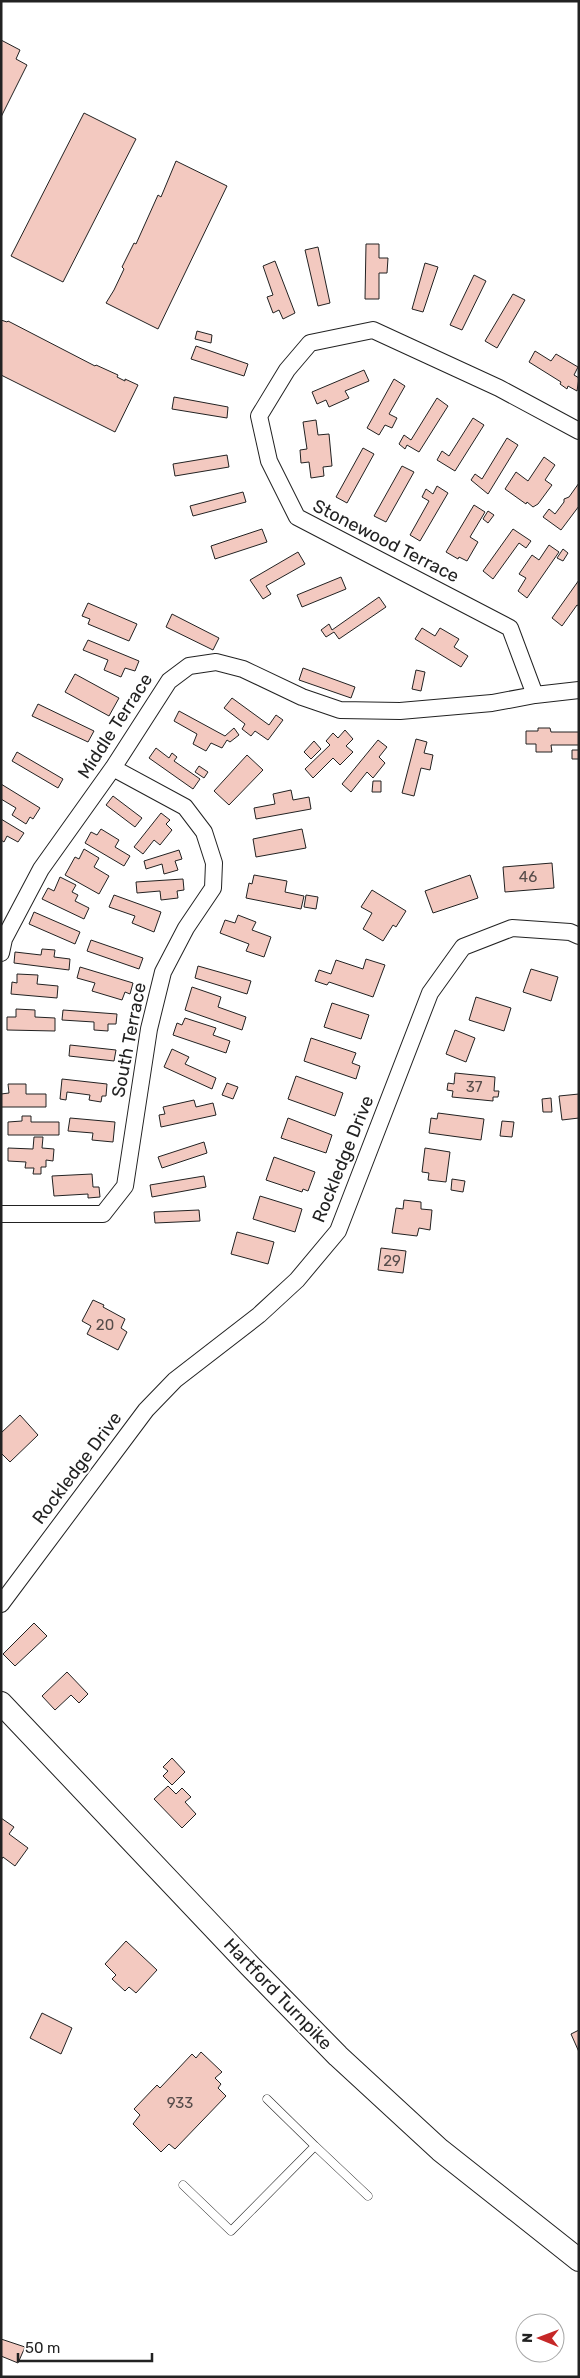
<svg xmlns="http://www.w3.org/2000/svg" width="580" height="2378" font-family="Rubik,sans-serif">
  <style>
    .building { fill: #f3c9c0; stroke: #222 }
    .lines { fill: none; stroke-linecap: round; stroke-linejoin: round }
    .service-casing { stroke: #222; stroke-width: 9 }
    .minor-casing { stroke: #222; stroke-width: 18 }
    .secondary-casing { stroke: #222; stroke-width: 24 }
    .service { stroke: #fff; stroke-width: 8 }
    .minor { stroke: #fff; stroke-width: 16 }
    .secondary { stroke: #fff; stroke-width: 22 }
    .labels { text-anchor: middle; stroke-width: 4; stroke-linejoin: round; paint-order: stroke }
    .number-label { font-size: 15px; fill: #564c4a }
    .street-label { font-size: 18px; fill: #222; stroke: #fff }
  </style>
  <rect width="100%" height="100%" fill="#fff"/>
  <path class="building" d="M 1,40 L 20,50 L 16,59 L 27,65 L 1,117 Z
    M 84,113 L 136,139 L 63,282 L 11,256 Z
    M 176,161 L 227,186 L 158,329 L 106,303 L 114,290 L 124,269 L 122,267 L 134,243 L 136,244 L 158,195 L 161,197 Z
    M 366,244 L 379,244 L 379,258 L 388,258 L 387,273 L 379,273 L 379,299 L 365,299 Z
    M 318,247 L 330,303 L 318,306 L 305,250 Z
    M 275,261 L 295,313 L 283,319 L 279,310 L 273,313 L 267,297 L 273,295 L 263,266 Z
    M 425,263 L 438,267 L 423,312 L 412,309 Z
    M 474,275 L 486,281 L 462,330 L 450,325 Z
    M 513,294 L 525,300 L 497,348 L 485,341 Z
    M 1,320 L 7,322 L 8,321 L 95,366 L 96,365 L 118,375 L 117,377 L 125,381 L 125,379 L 138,385 L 115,432 L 1,375 Z
    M 197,331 L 212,335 L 211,343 L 195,339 Z
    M 196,346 L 248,364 L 244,376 L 191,359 Z
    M 535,351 L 551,361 L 556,354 L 578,367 L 574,375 L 579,378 L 577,391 L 568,386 L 567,389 L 560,384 L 561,382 L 529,362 Z
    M 364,370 L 369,381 L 345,391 L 349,398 L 329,407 L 326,400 L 317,404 L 312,392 Z
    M 394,379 L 405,386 L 389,414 L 397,418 L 392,428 L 385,425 L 379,435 L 367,428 Z
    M 174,397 L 228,407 L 227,418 L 172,409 Z
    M 437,398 L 448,406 L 419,452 L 407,445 L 405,449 L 399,444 L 404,435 L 411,440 Z
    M 473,418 L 484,425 L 455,471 L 437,460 L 442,451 L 449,456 Z
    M 316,420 L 318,435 L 329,434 L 332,466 L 323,467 L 324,476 L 311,478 L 309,462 L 301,463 L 300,450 L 307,449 L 303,422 Z
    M 507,438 L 518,445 L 488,494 L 471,480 L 475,474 L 482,479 Z
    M 363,448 L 374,454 L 347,503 L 336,497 Z
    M 227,455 L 229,467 L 175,476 L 173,464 Z
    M 544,457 L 555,465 L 545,480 L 552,485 L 538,504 L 533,507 L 527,502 L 526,504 L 505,489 L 516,472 L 528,481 Z
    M 402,466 L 414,472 L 386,522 L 374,516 Z
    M 579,483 L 579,506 L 561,530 L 543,517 L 549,509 L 555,514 L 564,502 L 564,499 L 569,497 Z
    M 437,486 L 448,493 L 420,541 L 410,535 L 429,501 L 422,497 L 426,489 L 433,494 Z
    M 243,492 L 246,502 L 193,516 L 190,506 Z
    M 474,505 L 485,512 L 470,537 L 478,542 L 467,561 L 459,557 L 458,559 L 446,552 Z
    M 488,511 L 494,515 L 488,523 L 483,519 Z
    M 262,529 L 267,542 L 215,559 L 211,546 Z
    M 513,529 L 531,541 L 526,548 L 519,543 L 493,579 L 483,571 Z
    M 549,545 L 559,552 L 527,598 L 518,591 L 526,578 L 519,574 L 532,555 L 539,560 Z
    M 563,549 L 568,553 L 563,561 L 557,558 Z
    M 298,552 L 305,564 L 266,586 L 271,594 L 263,599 L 250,580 Z
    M 341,577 L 346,589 L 302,607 L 297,595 Z
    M 579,580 L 579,606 L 577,605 L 562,626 L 552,618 Z
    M 379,597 L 386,607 L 339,639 L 334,632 L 326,637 L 321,630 L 329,624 L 332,630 Z
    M 88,603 L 137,624 L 129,641 L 88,624 L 90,619 L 82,616 Z
    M 172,614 L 219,638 L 213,650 L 166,627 Z
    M 422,628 L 435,636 L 440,628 L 459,639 L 454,647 L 468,656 L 461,667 L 415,639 Z
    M 88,640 L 139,661 L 135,671 L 125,668 L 121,677 L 104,670 L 108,660 L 83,650 Z
    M 303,668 L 355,687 L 351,698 L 299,680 Z
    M 416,670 L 425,672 L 421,691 L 412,689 Z
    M 75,674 L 119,698 L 109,716 L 65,692 Z
    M 232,698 L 269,725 L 276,715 L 283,720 L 268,740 L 255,731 L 251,736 L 242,729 L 245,724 L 224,708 Z
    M 38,704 L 94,731 L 88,742 L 32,716 Z
    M 179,711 L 225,736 L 234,728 L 239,735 L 230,742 L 227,740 L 222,748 L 211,743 L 206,751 L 193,744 L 197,734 L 174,721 Z
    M 538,728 L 550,728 L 551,732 L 579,732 L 579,745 L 551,745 L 552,752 L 536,752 L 536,744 L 526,744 L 526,731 L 538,731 Z
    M 345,730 L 353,739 L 346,746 L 353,752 L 340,765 L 333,758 L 313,778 L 305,769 L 330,745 L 326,741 L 333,733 L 338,738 Z
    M 416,739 L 427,742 L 424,753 L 433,755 L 430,770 L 421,768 L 414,796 L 402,793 Z
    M 378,740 L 387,747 L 379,757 L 385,763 L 373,778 L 367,772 L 351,792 L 342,784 Z
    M 314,741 L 321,749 L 311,759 L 304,752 Z
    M 156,748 L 169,758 L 172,753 L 177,757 L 174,761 L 200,779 L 193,789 L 149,758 Z
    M 572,750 L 579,750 L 579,759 L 572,759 Z
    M 17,752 L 63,779 L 58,788 L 12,761 Z
    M 247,755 L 263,770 L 229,805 L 214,791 Z
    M 199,766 L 208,772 L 204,778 L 195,772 Z
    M 373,781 L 381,781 L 381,792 L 372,792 Z
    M 1,784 L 40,808 L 33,819 L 30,817 L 26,824 L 12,815 L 16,808 L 1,799 Z
    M 291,790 L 293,800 L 309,797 L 311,809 L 256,819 L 254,808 L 275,804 L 273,794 Z
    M 113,796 L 142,818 L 135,827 L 106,805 Z
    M 161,813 L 170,820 L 166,824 L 172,830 L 160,845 L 154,840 L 143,854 L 134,847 Z
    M 1,819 L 24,833 L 18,842 L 7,836 L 4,842 L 1,840 Z
    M 101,829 L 119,840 L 115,847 L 130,856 L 124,866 L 85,843 L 91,832 L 97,835 Z
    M 302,829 L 306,848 L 256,857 L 253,839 Z
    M 84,849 L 99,858 L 94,867 L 109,876 L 99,894 L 65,875 L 75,857 L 79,859 Z
    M 179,850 L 182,859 L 175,861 L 178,870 L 164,874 L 162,864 L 146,869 L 144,861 Z
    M 552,863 L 554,888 L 505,892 L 503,867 Z
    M 254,875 L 287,881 L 285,892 L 304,896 L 301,909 L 246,898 L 249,883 L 252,884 Z
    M 470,875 L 478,898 L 433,913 L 425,891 Z
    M 60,877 L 76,885 L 72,892 L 78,895 L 75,901 L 89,908 L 84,919 L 42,899 L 48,888 L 54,891 Z
    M 183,879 L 184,890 L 177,891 L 178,898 L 161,900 L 160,891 L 137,893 L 136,882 Z
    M 372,890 L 406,911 L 396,927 L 393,925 L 383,941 L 363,929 L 372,913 L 361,907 Z
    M 114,895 L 161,912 L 154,932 L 132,923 L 135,916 L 109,907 Z
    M 306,895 L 318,897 L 316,909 L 304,907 Z
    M 34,912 L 80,932 L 75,944 L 29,924 Z
    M 238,915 L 256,922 L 252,930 L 271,937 L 264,957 L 246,951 L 249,944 L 220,933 L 225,920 L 235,923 Z
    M 91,940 L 143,958 L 139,969 L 87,951 Z
    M 42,949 L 55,950 L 54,957 L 70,959 L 69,970 L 14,963 L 15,952 L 41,955 Z
    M 366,959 L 385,965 L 373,997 L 329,982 L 327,985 L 315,981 L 319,970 L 331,974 L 336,960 L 363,969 Z
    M 198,966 L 251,981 L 247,994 L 195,978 Z
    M 80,967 L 133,983 L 130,994 L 125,992 L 122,1000 L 92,991 L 95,983 L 77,978 Z
    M 531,969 L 558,977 L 551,1001 L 523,992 Z
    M 17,974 L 38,975 L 37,984 L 58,986 L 57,998 L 11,994 L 12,982 L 17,983 Z
    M 192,987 L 221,997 L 218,1007 L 246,1017 L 242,1030 L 185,1010 Z
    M 476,997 L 511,1008 L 504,1031 L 469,1020 Z
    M 332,1003 L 369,1015 L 361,1039 L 324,1027 Z
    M 16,1009 L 35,1010 L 35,1017 L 55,1018 L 55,1031 L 7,1030 L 7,1017 L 16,1017 Z
    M 63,1010 L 117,1014 L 116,1024 L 108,1024 L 108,1031 L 94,1030 L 94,1022 L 62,1020 Z
    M 185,1018 L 216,1028 L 213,1035 L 230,1041 L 226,1053 L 173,1035 L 177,1023 L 182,1025 Z
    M 455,1030 L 475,1038 L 466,1062 L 446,1054 Z
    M 311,1038 L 356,1053 L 352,1063 L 360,1066 L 356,1079 L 304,1061 Z
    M 70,1045 L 116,1050 L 114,1061 L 69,1056 Z
    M 172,1049 L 189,1057 L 185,1064 L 216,1078 L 212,1089 L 164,1067 Z
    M 455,1073 L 495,1077 L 494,1091 L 499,1091 L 498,1097 L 493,1097 L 493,1101 L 452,1097 L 453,1091 L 447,1090 L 448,1083 L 454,1084 Z
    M 296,1076 L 343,1093 L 335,1116 L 288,1099 Z
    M 62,1079 L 107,1084 L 106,1096 L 102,1096 L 101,1102 L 89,1100 L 90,1095 L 67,1092 L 66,1100 L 60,1099 Z
    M 227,1083 L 238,1087 L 233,1099 L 222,1095 Z
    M 8,1084 L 26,1084 L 26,1094 L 46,1094 L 46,1107 L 1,1107 L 1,1094 L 9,1093 Z
    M 579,1094 L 579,1118 L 562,1120 L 559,1096 Z
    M 551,1098 L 552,1112 L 543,1112 L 542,1099 Z
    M 194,1100 L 196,1107 L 213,1103 L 216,1115 L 161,1127 L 159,1115 L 165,1114 L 163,1107 Z
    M 438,1113 L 484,1119 L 481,1140 L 429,1133 L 431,1118 L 437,1119 Z
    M 22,1116 L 31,1116 L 31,1122 L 59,1122 L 59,1135 L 8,1135 L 8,1122 L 22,1121 Z
    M 70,1118 L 115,1122 L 113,1142 L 92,1140 L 93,1133 L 68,1131 Z
    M 288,1118 L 332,1135 L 326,1153 L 281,1138 Z
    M 502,1121 L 514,1122 L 512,1137 L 500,1136 Z
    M 34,1137 L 43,1137 L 42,1148 L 54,1149 L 53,1161 L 46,1160 L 46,1167 L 41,1167 L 41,1174 L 33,1174 L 34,1168 L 25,1168 L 26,1162 L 8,1161 L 8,1148 L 33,1149 Z
    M 204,1142 L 207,1153 L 162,1168 L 158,1157 Z
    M 425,1148 L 450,1152 L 446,1182 L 428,1180 L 429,1173 L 422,1172 Z
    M 274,1157 L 315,1172 L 308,1191 L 303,1189 L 302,1192 L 266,1180 Z
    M 92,1174 L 93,1187 L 99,1187 L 100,1197 L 88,1198 L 88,1194 L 54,1196 L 52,1176 Z
    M 204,1176 L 206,1187 L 152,1197 L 150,1185 Z
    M 452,1179 L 465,1181 L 463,1192 L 451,1190 Z
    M 260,1196 L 302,1209 L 295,1232 L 253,1219 Z
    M 404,1200 L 421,1202 L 421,1209 L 432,1210 L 430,1230 L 419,1228 L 417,1236 L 392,1233 L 396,1208 L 403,1209 Z
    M 199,1210 L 200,1221 L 155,1223 L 154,1212 Z
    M 237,1232 L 274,1242 L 268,1264 L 231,1254 Z
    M 381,1248 L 406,1251 L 403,1273 L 378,1270 Z
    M 93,1300 L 104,1305 L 103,1307 L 125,1319 L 121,1328 L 127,1332 L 118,1350 L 87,1334 L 91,1326 L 82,1321 Z
    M 20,1415 L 38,1435 L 10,1462 L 1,1453 L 1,1433 Z
    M 34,1623 L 47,1636 L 15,1666 L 3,1654 Z
    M 67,1672 L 88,1694 L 79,1703 L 71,1695 L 55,1710 L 42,1696 Z
    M 172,1758 L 185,1772 L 172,1785 L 163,1776 L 168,1771 L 163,1767 Z
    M 168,1786 L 176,1794 L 182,1788 L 191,1797 L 185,1802 L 196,1814 L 182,1828 L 154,1799 Z
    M 1,1818 L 14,1827 L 9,1834 L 28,1848 L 15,1866 L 3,1857 L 1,1860 Z
    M 126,1941 L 157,1970 L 136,1993 L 129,1987 L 125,1991 L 112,1979 L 116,1975 L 105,1964 Z
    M 42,2013 L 72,2028 L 61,2054 L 30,2038 Z
    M 579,2030 L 579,2052 L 571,2034 Z
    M 201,2052 L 222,2072 L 215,2078 L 221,2084 L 218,2088 L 226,2096 L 175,2149 L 169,2144 L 161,2152 L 133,2124 L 140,2115 L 134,2109 L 157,2085 L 160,2088 L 192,2054 L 196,2058 Z
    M 1,2339 L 25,2347 L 18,2363 L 1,2356 Z"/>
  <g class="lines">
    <g class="service-casing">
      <path id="service" d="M 315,2146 L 368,2196
        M 183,2185 L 231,2231 L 315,2146 L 267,2099"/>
    </g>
    <g class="minor-casing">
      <path id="minor" d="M 579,431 L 499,388 L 373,330 L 310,343 L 287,370 L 259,416 L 269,461 L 297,517 L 510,628 L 535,695 L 579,690
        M 1,953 L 4,939 L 41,869 L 113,768 L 169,681 L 189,666 L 216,662 L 243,669 L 302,697 L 340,710 L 400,711 L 492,703 L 535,695
        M 1,1214 L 103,1214 L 125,1186 L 149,1029 L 163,972 L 186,928 L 213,888 L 214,863 L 204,832 L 185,807 L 113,768
        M 1,1604 L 146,1410 L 175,1380 L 259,1315 L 297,1280 L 338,1231 L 430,993 L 463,947 L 512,928 L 570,932 L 579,936"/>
    </g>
    <g class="secondary-casing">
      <path id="secondary" d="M 1,1703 L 250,1966 L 338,2056 L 440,2150 L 579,2260"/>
    </g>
    <use href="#service" class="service"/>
    <use href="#minor" class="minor"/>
    <use href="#secondary" class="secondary"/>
  </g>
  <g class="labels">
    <g class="number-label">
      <text x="528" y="882">46</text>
      <text x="474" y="1092">37</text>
      <text x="392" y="1266">29</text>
      <text x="105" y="1330">20</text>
      <text x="180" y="2108">933</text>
    </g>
    <g class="street-label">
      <text transform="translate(386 541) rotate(27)" y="6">Stonewood Terrace</text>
      <text transform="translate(115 726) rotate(-57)" y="6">Middle Terrace</text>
      <text transform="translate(129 1040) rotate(-79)" y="6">South Terrace</text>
      <text transform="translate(343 1159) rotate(-68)" y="6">Rockledge Drive</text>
      <text transform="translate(77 1468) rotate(-53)" y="6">Rockledge Drive</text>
      <text transform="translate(278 1994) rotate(46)" y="6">Hartford Turnpike</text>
    </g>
  </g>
  <rect width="580" height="2378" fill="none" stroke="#222222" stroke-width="5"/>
  <g transform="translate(540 2338) rotate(271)"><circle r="24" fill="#ffffff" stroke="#a7a7a7"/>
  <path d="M0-4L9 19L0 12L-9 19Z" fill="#c62828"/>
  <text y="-8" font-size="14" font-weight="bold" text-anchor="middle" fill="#222222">N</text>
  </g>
  <path d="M18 2353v8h134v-8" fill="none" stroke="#222222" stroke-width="2.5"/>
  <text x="25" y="2353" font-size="15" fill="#222222" stroke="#ffffff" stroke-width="4" paint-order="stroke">50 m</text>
</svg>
